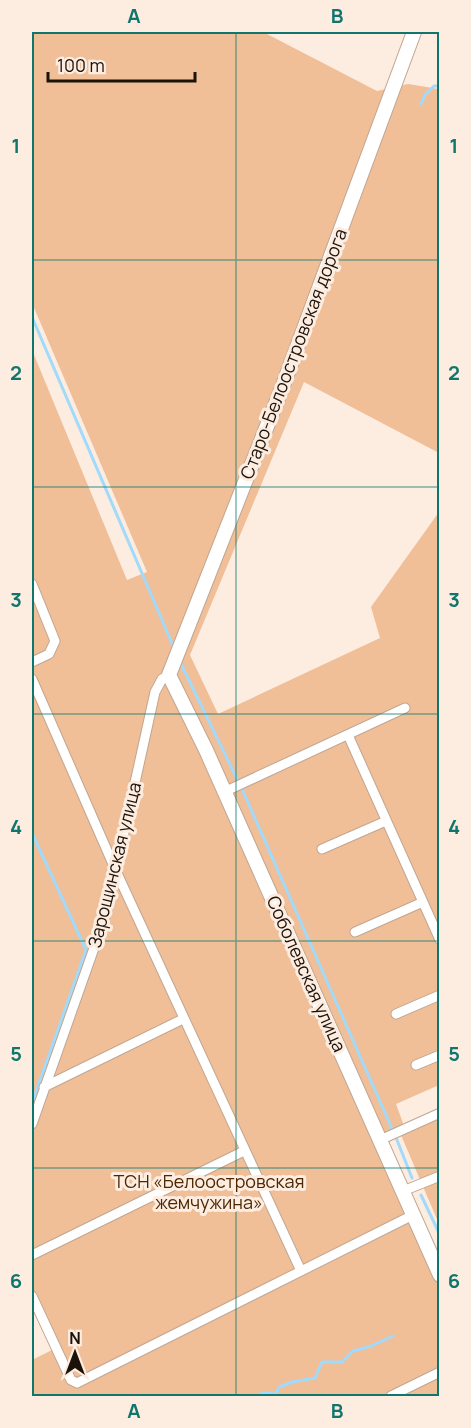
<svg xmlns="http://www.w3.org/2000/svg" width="471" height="1428" font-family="Manrope,sans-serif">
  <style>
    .green { fill: #f0be97 }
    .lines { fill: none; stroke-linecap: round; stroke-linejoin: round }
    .stream { stroke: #a1dafa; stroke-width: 3 }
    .street-casing { stroke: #c0a692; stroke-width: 11 }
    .secondary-casing { stroke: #c0a692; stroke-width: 16 }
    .street { stroke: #fff; stroke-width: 9 }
    .secondary { stroke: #fff; stroke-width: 14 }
    .grid { fill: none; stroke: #0f766e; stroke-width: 1.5; stroke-opacity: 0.55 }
    .labels { text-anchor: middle; stroke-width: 6; stroke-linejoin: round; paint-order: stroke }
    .street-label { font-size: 18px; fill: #1b120a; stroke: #fdece0 }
    .park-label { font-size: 18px; fill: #4c2701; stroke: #fdece0 }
    .neatline { fill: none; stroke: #0f766e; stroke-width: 2 }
    .grid-label { font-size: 20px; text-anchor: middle; font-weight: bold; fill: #0f766e }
  </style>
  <rect width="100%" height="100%" fill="#fdece0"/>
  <path class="green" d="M 32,32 L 263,32 L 377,91 L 408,84 L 439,89 L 439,453 L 304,382 L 190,655 L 218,714 L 380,638 L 371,607 L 439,512 L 439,1085 L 396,1104 L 404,1126 L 379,1138 L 439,1275 L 439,1396 L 32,1396 L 32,1360 L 56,1348 L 32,1303 L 32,350 L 127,580 L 147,572 L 32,303 Z
    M 439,1118 L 439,1224 L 401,1135 Z"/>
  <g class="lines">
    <path class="stream" d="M 421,104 L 425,95 L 434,86 L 440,86
      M 32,317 L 174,648
      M 181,664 L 238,781
      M 242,789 L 393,1131
      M 32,833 L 86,950 L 32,1103
      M 395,1135 L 412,1178
      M 421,1195 L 440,1235
      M 256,1396 L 263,1393 L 276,1394 L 279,1387 L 292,1382 L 315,1378 L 322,1362 L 342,1362 L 353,1351 L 371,1346 L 393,1336"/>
    <g class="street-casing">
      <path id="street" d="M 32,584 L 55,641 L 49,654 L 32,662
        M 32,679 L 116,871 L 301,1271
        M 348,735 L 440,940
        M 224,792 L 405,708
        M 322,849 L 386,821
        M 355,932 L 423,902
        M 396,1014 L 440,995
        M 416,1065 L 440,1055
        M 44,1087 L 183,1019
        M 32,1124 L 106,914 L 155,692 L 162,679 L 169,675
        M 380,1140 L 440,1113
        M 403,1191 L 440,1176
        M 32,1255 L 244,1151
        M 32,1296 L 71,1380 L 77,1383 L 413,1215
        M 391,1396 L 440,1372"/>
    </g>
    <g class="secondary-casing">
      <path id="secondary" d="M 414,32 L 282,388 L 169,675 L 206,750 L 440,1275"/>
    </g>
    <use href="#street" class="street"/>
    <use href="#secondary" class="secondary"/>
  </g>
  <path class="grid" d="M 236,32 L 236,1396M 32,260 L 440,260M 32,487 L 440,487M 32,714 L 440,714M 32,941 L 440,941M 32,1168 L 440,1168"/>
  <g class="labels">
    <g class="street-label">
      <text transform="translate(294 354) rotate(-69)" y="6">Старо-Белоостровская дорога</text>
      <text transform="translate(115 865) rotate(-76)" y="6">Зарощинская улица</text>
      <text transform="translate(306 974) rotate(66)" y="6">Соболевская улица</text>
    </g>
    <g class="park-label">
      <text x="209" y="1188">ТСН «Белоостровская<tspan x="209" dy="21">жемчужина»</tspan></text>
    </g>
  </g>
  <rect width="471" height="1428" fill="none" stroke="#fdece0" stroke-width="66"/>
  <g transform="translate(75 1353)" stroke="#fdece0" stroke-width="4.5" paint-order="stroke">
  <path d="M0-4.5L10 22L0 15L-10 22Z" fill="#1b120a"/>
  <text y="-9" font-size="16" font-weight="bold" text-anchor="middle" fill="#1b120a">N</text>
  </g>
  <path d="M48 72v9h147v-9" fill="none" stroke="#1b120a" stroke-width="3"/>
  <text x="57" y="72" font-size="18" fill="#1b120a" stroke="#fdece0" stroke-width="4.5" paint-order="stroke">100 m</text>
  <rect x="33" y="33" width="405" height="1362" class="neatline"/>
  <g class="grid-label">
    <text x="134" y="23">A</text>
    <text x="337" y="23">B</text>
    <text x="16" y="153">1</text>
    <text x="454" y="153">1</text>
    <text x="16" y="380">2</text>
    <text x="454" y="380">2</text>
    <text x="16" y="607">3</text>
    <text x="454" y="607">3</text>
    <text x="16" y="834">4</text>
    <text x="454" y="834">4</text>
    <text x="16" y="1061">5</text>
    <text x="454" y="1061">5</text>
    <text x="16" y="1288">6</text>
    <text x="454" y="1288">6</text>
    <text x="134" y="1418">A</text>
    <text x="337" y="1418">B</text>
  </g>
</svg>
